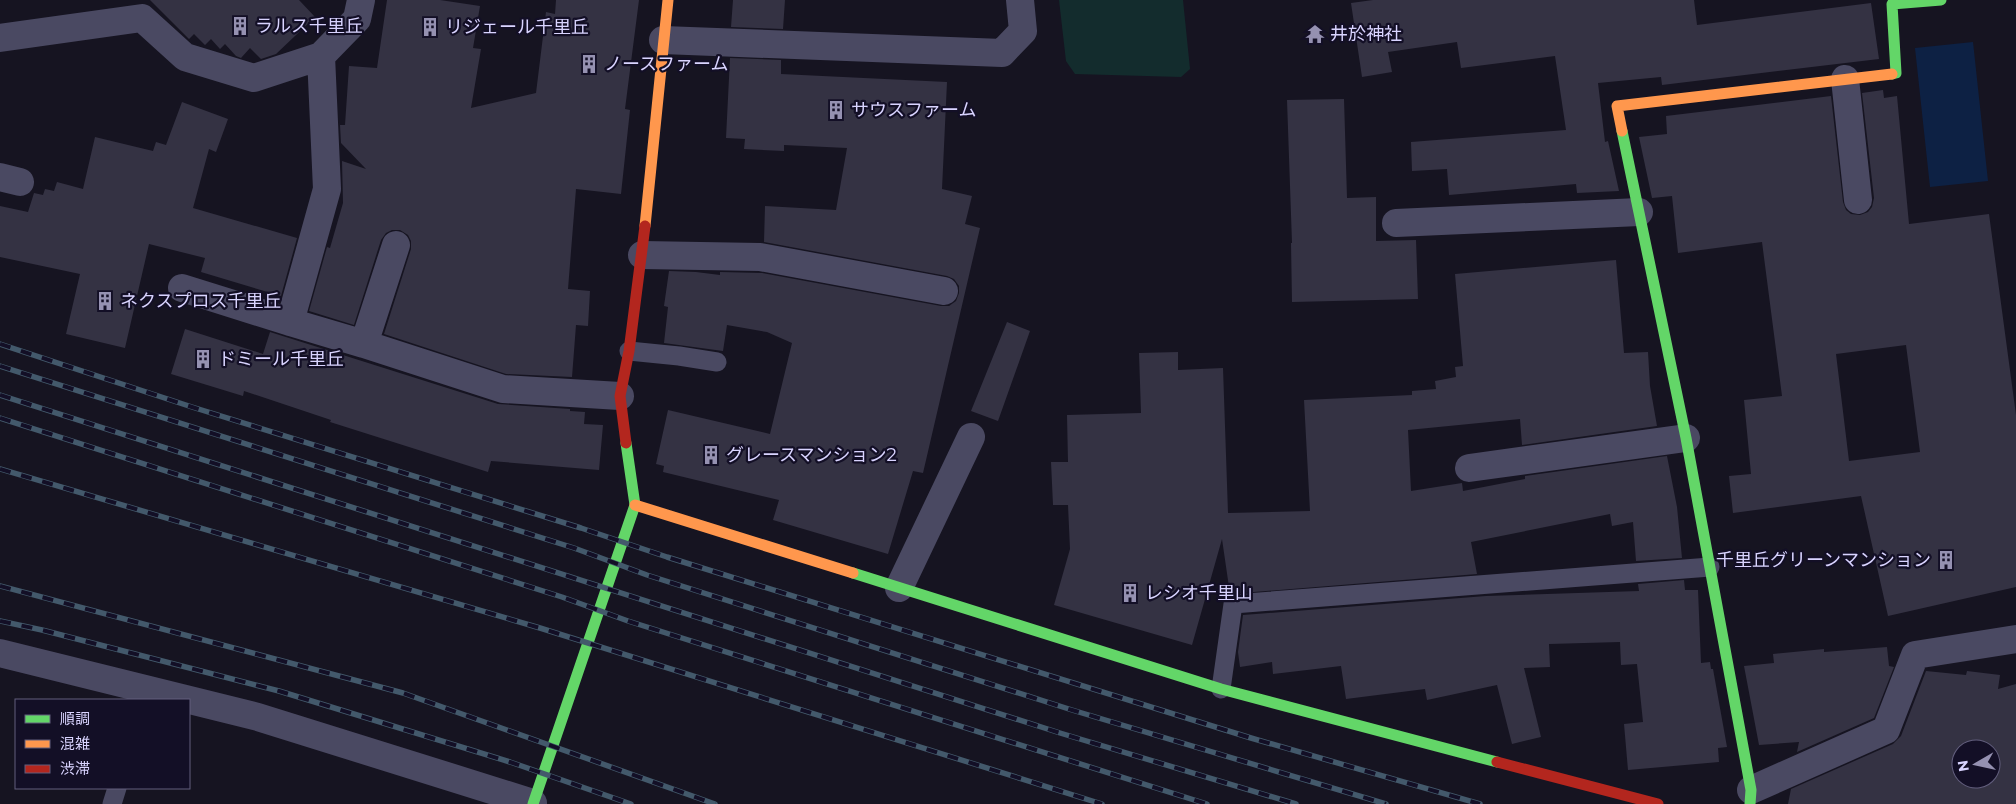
<svg xmlns="http://www.w3.org/2000/svg" width="2016" height="804" font-family="Montserrat,'Noto Sans JP',sans-serif">
  <style>
    .green { fill: #132c2d }
    .water { fill: #0d2144 }
    .building { fill: #343243; fill-rule: evenodd }
    .lines { fill: none; stroke-linecap: round; stroke-linejoin: round }
    .lane { stroke: #4a4962; stroke-width: 19 }
    .street { stroke: #4a4962; stroke-width: 28 }
    .fast { stroke: #63d668; stroke-width: 11 }
    .slow { stroke: #ff974d; stroke-width: 11 }
    .jam { stroke: #b3261e; stroke-width: 11 }
    .rail-casing { stroke: #43596b; stroke-width: 5.5 }
    .rail { stroke: #130f26; stroke-width: 4; stroke-dasharray: 11; stroke-linecap: butt }
    .labels { text-anchor: middle; stroke-width: 4.5; stroke-linejoin: round; paint-order: stroke }
    .poi-label { font-size: 18px; fill: #d9d4ff; stroke: #130f26; text-anchor: start }
  </style>
  <rect width="100%" height="100%" fill="#161421"/>
  <path class="green" d="M 1059,0 L 1183,0 L 1190,69 L 1181,77 L 1075,74 L 1066,61 Z"/>
  <path class="water" d="M 1973,42 L 1988,181 L 1930,187 L 1915,48 Z"/>
  <path class="building" d="M 150,0 L 299,0 L 315,17 L 276,54 L 261,59 L 250,48 L 241,58 L 236,56 L 225,44 L 220,49 L 211,39 L 205,45 L 194,34 L 189,39 Z
    M 387,0 L 440,0 L 480,6 L 473,48 L 481,49 L 471,108 L 536,93 L 546,12 L 555,14 L 556,0 L 639,0 L 625,109 L 630,110 L 621,194 L 576,189 L 568,289 L 590,291 L 588,326 L 576,325 L 572,377 L 506,374 L 384,334 L 411,249 L 411,241 L 408,235 L 400,230 L 392,230 L 386,233 L 381,240 L 354,325 L 309,311 L 327,247 L 330,248 L 343,203 L 342,161 L 366,169 L 341,143 L 340,125 L 345,125 L 349,66 L 377,68 Z
    M 733,0 L 785,0 L 783,29 L 731,27 Z
    M 1373,0 L 1694,0 L 1697,25 L 1871,3 L 1879,59 L 1662,85 L 1661,77 L 1598,83 L 1605,142 L 1608,141 L 1619,191 L 1577,193 L 1576,184 L 1449,195 L 1447,169 L 1412,171 L 1411,142 L 1566,130 L 1555,56 L 1461,68 L 1457,42 L 1388,52 L 1392,72 L 1362,77 L 1351,3 Z
    M 730,58 L 781,60 L 781,74 L 947,82 L 942,189 L 972,196 L 965,224 L 980,228 L 923,473 L 913,471 L 888,554 L 773,520 L 779,500 L 663,472 L 664,466 L 656,464 L 668,410 L 770,434 L 792,343 L 767,332 L 727,325 L 723,351 L 664,343 L 668,307 L 664,306 L 669,271 L 696,272 L 720,275 L 720,272 L 762,273 L 941,306 L 949,306 L 956,301 L 959,293 L 959,286 L 954,279 L 947,276 L 764,242 L 765,206 L 836,210 L 847,148 L 784,145 L 784,151 L 744,149 L 745,139 L 726,138 Z
    M 1883,90 L 1884,98 L 1897,96 L 1909,224 L 1989,214 L 2016,415 L 2016,587 L 1888,616 L 1861,496 L 1733,513 L 1729,476 L 1751,474 L 1744,400 L 1782,396 L 1762,242 L 1678,253 L 1672,196 L 1652,198 L 1639,137 L 1667,134 L 1666,116 L 1831,96 L 1843,202 L 1846,210 L 1851,214 L 1860,215 L 1868,212 L 1872,207 L 1874,198 L 1862,93 ZM 1906,345 L 1920,452 L 1849,461 L 1836,354 Z
    M 1344,99 L 1347,198 L 1376,197 L 1376,241 L 1416,240 L 1418,299 L 1292,302 L 1291,243 L 1292,243 L 1287,100 Z
    M 182,102 L 228,119 L 216,152 L 209,149 L 193,208 L 297,238 L 281,296 L 201,272 L 205,258 L 149,244 L 125,348 L 66,334 L 80,274 L 0,257 L 0,206 L 28,212 L 34,193 L 43,195 L 45,189 L 54,191 L 57,182 L 83,189 L 95,137 L 153,151 L 156,142 L 166,145 Z
    M 1616,260 L 1624,353 L 1648,352 L 1650,386 L 1657,426 L 1522,445 L 1520,419 L 1408,430 L 1411,491 L 1462,483 L 1463,491 L 1525,479 L 1525,476 L 1667,456 L 1677,507 L 1682,558 L 1636,561 L 1633,522 L 1612,526 L 1610,514 L 1471,542 L 1477,574 L 1230,594 L 1222,539 L 1192,645 L 1054,605 L 1070,549 L 1068,505 L 1053,505 L 1051,462 L 1068,462 L 1067,415 L 1141,413 L 1139,353 L 1178,352 L 1178,370 L 1223,368 L 1228,513 L 1310,511 L 1304,400 L 1412,395 L 1412,391 L 1436,389 L 1435,381 L 1456,377 L 1455,367 L 1463,366 L 1455,274 Z
    M 1007,322 L 1030,331 L 998,421 L 971,411 Z
    M 185,329 L 263,354 L 270,332 L 498,404 L 570,409 L 570,411 L 585,412 L 584,424 L 603,425 L 599,470 L 491,461 L 488,472 L 330,422 L 331,420 L 244,391 L 243,396 L 171,374 Z
    M 1684,580 L 1685,590 L 1698,590 L 1701,663 L 1710,662 L 1711,669 L 1713,669 L 1727,747 L 1718,748 L 1719,762 L 1628,770 L 1624,724 L 1643,722 L 1637,664 L 1621,665 L 1620,642 L 1549,644 L 1550,667 L 1524,668 L 1541,737 L 1512,744 L 1497,685 L 1427,700 L 1425,689 L 1346,699 L 1341,666 L 1273,674 L 1272,662 L 1240,667 L 1238,652 L 1243,615 L 1486,596 L 1639,591 L 1638,584 Z
    M 1887,647 L 1889,666 L 1894,667 L 1874,718 L 1797,752 L 1799,742 L 1759,745 L 1744,666 L 1774,663 L 1773,654 L 1824,649 L 1824,652 Z
    M 1926,671 L 1966,675 L 1967,671 L 2000,675 L 1998,689 L 2016,684 L 2016,804 L 1788,804 L 1791,789 L 1893,744 L 1901,736 ZM 1961,749 L 1991,749 L 1991,779 L 1961,779 Z"/>
  <g class="lines">
    <path class="lane" d="M 629,351 L 679,356 L 717,362
      M 1221,689 L 1233,604 L 1710,567
      M 112,804 L 117,788"/>
    <path class="street" d="M 0,38 L 142,18 L 185,57 L 254,78 L 321,56 L 357,19 L 361,0
      M 663,40 L 1002,53 L 1023,31 L 1020,0
      M 1845,79 L 1858,200
      M 0,177 L 20,182
      M 1396,223 L 1639,212
      M 642,255 L 760,257 L 944,291
      M 182,288 L 290,322 L 364,344 L 503,389 L 620,396
      M 290,322 L 327,189 L 321,56
      M 364,344 L 396,245
      M 1469,468 L 1686,438
      M 899,588 L 971,437
      M 0,653 L 258,717 L 533,803
      M 1751,790 L 1886,730 L 1915,655 L 2016,639"/>
    <path class="fast" d="M 1892,74 L 1896,73 L 1892,4 L 1941,0
      M 1622,131 L 1686,438 L 1751,790 L 1750,804
      M 853,573 L 1221,689 L 1497,762
      M 533,804 L 635,505 L 626,443"/>
    <path class="slow" d="M 1622,131 L 1617,106 L 1892,74
      M 645,226 L 668,0
      M 635,505 L 853,573"/>
    <path class="jam" d="M 626,443 L 620,396 L 629,351 L 645,226
      M 1497,762 L 1658,804"/>
    <g class="rail-casing">
      <path id="rail" d="M 0,344 L 192,407 L 581,528 L 667,557 L 1251,738 L 1480,804
        M 0,366 L 574,548 L 647,575 L 1072,710 L 1386,804
        M 0,395 L 1060,733 L 1296,804
        M 0,418 L 562,597 L 628,621 L 1207,804
        M 0,469 L 540,628 L 1102,804
        M 0,586 L 403,693 L 715,804
        M 0,621 L 42,630 L 279,691 L 510,762 L 631,804"/>
    </g>
    <use href="#rail" class="rail"/>
  </g>
  <defs>
    <g id="building-bare" transform="scale(1.5)"><path d="M-4-6H4V6H1V3H-1V6H-4ZM-2.5-4.3h1.7v1.8h-1.7ZM.8-4.3h1.7v1.8H.8ZM-2.5-1h1.7V.8h-1.7ZM.8-1h1.7V.8H.8Z" fill="#9591b1" stroke="#130f26" stroke-width="2.5" paint-order="stroke"/></g>
    <g id="temple-bare" transform="scale(1.5)"><path d="M0-6L5-2H3V0L6.5 2.5H4V6H1.5V3h-3V6H-4V2.5H-6.5L-3 0V-2H-5Z" fill="#9591b1" stroke="#130f26" stroke-width="2.5" paint-order="stroke"/></g>
  </defs>
  <g fill-rule="evenodd">
    <use href="#building-bare" x="240" y="26"/>
    <use href="#building-bare" x="430" y="27"/>
    <use href="#temple-bare" x="1315" y="34"/>
    <use href="#building-bare" x="589" y="64"/>
    <use href="#building-bare" x="836" y="110"/>
    <use href="#building-bare" x="105" y="301"/>
    <use href="#building-bare" x="203" y="359"/>
    <use href="#building-bare" x="711" y="455"/>
    <use href="#building-bare" x="1946" y="560"/>
    <use href="#building-bare" x="1130" y="593"/>
  </g>
  <g class="labels">
    <g class="poi-label">
      <text x="255" y="32">ラルス千里丘</text>
      <text x="445" y="33">リジェール千里丘</text>
      <text x="1330" y="40">井於神社</text>
      <text x="604" y="70">ノースファーム</text>
      <text x="851" y="116">サウスファーム</text>
      <text x="120" y="307">ネクスプロス千里丘</text>
      <text x="218" y="365">ドミール千里丘</text>
      <text x="726" y="461">グレースマンション2</text>
      <text x="1931" y="566" text-anchor="end">千里丘グリーンマンション</text>
      <text x="1145" y="599">レシオ千里山</text>
    </g>
  </g>
  <rect x="15" y="699" width="175" height="90" fill="#130f26" stroke="#625e7d"/>
  <rect x="25" y="715" width="25" height="8" fill="#63d668" stroke="#625e7d"/>
  <text x="60" y="724" font-size="15" fill="#d9d4ff">順調</text>
  <rect x="25" y="740" width="25" height="8" fill="#ff974d" stroke="#625e7d"/>
  <text x="60" y="749" font-size="15" fill="#d9d4ff">混雑</text>
  <rect x="25" y="765" width="25" height="8" fill="#b3261e" stroke="#625e7d"/>
  <text x="60" y="774" font-size="15" fill="#d9d4ff">渋滞</text>
  <g transform="translate(1976 764) rotate(261)"><circle r="24" fill="#130f26" stroke="#625e7d"/>
  <path d="M0-4L9 19L0 12L-9 19Z" fill="#9591b1"/>
  <text y="-8" font-size="14" font-weight="bold" text-anchor="middle" fill="#d9d4ff">N</text>
  </g>
</svg>
